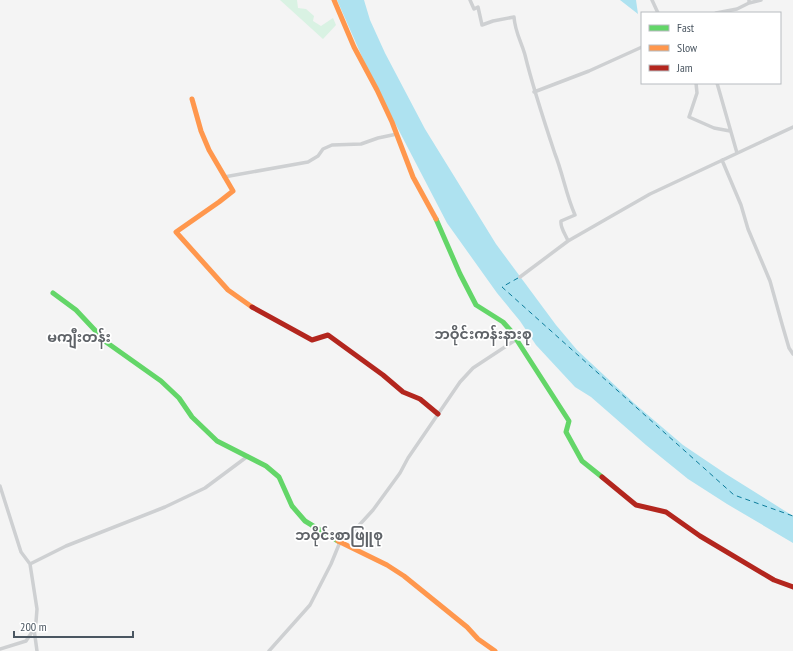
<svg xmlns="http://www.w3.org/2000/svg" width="793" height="651" font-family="'PT Sans Narrow','Noto Sans Myanmar',sans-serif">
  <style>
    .green { fill: #d9f2e3 }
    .water { fill: #aee2f0 }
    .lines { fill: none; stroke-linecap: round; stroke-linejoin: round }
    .ferry { stroke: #0c7c9b; stroke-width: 1; stroke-dasharray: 5 4; stroke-linecap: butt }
    .street { stroke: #ced0d2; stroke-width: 3.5 }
    .fast { stroke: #63d668; stroke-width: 5 }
    .slow { stroke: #ff974d; stroke-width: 5 }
    .jam { stroke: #b3261e; stroke-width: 5 }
    .labels { text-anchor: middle; stroke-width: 3.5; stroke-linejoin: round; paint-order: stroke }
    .quarter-label { font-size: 14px; font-weight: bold; fill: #5f6368; stroke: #fff }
  </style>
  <rect width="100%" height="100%" fill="#f4f4f4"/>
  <path class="green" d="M 280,0 L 297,0 L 298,8 L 306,9 L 314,16 L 313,21 L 321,26 L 333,18 L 336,25 L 323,39 Z"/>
  <path class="water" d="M 337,0 L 364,0 L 370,20 L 385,53 L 425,129 L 496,244 L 556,325 L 577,350 L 635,404 L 683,445 L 726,474 L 793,516 L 793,543 L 727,504 L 688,479 L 646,445 L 591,397 L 575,387 L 536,345 L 520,321 L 497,293 L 447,223 L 370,75 Z
    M 620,0 L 636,0 L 638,14 Z"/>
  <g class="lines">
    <path class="ferry" d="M 518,278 L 502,287 L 734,495 L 793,516"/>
    <path class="street" d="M 470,0 L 474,9 L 478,7 L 482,25 L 493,21 L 514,17 C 515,32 521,41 525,55 C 533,88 544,121 555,154 C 563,174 566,195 575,215 L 561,221 C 560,228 566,235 568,241
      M 652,0 L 658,13
      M 749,3 L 761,0
      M 716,13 L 737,9 L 749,3 L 749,0
      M 696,83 L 697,93 L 689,117 L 714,128 L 730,131
      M 717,83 L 737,153
      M 534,92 L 589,71 L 642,47
      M 722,160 L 741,205 L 748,229 L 770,281 L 782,324 L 789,348 L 793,354
      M 224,177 L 308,162 L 318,156 L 323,149 L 332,145 L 361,144 L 378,138 L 397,134
      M 520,277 L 568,241 L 650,194 L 793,127
      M 0,486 L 21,552 L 30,564 L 66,546 L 165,507 L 205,488 L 248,456
      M 34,629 L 37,651
      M 0,649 L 26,641 L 34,629 L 36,622 L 37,609 L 30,564
      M 269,651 L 310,605 L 331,564 L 340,542 L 352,533 L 373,510 L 400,473 L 408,458 L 460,382 L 473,368 L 517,339"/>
    <path class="fast" d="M 436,219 L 460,274 L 476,305 L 503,322 L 511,331 L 569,421 L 566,432 L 582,461 L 602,477
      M 53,293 L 76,310 L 106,342 L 161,381 L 179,398 L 192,417 L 217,441 L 266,466 L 279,477 L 292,506 L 305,521 L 338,541"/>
    <path class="slow" d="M 334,0 L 354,47 L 377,90 L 392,122 L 413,177 L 436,219
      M 192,99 L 201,131 L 209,150 L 233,191 L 219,202 L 176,232 L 228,290 L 252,307
      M 338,541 L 387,565 L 404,576 L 467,627 L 478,639 L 495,651"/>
    <path class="jam" d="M 252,307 L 312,340 L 328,335 L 383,375 L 403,392 L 420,399 L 438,414
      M 602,477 L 636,505 L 666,512 L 700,536 L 774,580 L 793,587"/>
  </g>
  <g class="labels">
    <g class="quarter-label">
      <text x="483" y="339">ဘဝိုင်းကန်းနားစု</text>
      <text x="79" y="342">မကျီးတန်း</text>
      <text x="339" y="540">ဘဝိုင်းစာဖြူစု</text>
    </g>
  </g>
  <rect x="641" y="12" width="140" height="72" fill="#ffffff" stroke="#b7bbc0"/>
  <rect x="649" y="25" width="20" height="6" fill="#63d668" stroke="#b7bbc0"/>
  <text x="677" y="32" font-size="12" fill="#4a5661">Fast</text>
  <rect x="649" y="45" width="20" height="6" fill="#ff974d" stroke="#b7bbc0"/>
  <text x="677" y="52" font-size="12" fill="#4a5661">Slow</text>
  <rect x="649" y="65" width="20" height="6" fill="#b3261e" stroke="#b7bbc0"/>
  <text x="677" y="72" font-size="12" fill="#4a5661">Jam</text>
  <path d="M14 631v6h119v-6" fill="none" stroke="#4a5661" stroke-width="2"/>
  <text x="20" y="631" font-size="12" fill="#4a5661" stroke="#ffffff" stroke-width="3" paint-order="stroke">200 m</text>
</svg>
